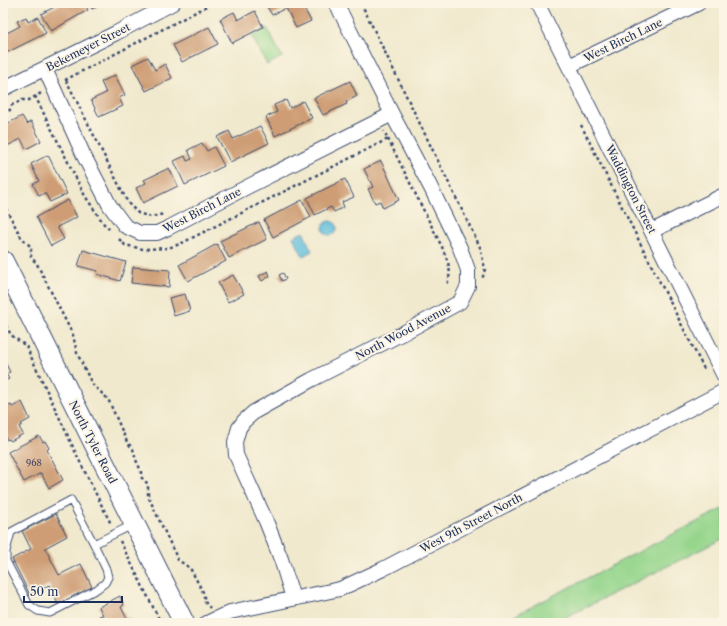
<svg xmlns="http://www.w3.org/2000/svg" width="727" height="626" font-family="'Libre Caslon Text',serif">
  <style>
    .green { fill: #95d58c; stroke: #588275 }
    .water { fill: #5dbedb; stroke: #3c769c }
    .building { fill: #ce9d74 }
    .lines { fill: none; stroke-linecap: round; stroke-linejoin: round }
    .service-casing { stroke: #3b4b6f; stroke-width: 9 }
    .minor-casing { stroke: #3b4b6f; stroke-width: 16 }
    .secondary-casing { stroke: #3b4b6f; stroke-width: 22 }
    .path { stroke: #3b4b6f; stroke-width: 2.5; stroke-dasharray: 3 3; stroke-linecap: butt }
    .service { stroke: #fff; stroke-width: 7 }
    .minor { stroke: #fff; stroke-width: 14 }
    .secondary { stroke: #fff; stroke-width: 20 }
    .labels { text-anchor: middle; stroke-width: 4; stroke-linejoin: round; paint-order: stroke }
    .number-label { font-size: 9px; fill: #484a64 }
    .street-label { font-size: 11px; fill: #1b2f5e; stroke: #fcf5e5 }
  </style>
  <rect width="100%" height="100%" fill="#fcf5e5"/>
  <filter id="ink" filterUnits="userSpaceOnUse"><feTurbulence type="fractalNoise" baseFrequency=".025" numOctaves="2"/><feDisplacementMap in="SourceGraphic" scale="8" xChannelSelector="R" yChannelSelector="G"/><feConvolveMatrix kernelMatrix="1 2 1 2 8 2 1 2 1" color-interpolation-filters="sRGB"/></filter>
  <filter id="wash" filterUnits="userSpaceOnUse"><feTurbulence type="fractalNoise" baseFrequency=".012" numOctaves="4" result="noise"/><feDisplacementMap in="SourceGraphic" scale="16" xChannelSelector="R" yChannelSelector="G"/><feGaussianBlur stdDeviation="0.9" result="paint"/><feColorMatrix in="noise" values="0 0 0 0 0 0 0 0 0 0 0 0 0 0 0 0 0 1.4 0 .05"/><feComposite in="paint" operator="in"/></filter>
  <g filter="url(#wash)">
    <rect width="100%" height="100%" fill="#f0e9cd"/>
    <path class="green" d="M 267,28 L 282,57 L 267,65 L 252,36 Z
      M 724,508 L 724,538 L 554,623 L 500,623 Z"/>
    <path class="water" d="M323 228a7 7 0 1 1 14 0a7 7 0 1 1-14 0Z
      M 303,232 L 312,251 L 303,256 L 293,237 Z"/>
    <g id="blocks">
      <path class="building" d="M 62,3 L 84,3 L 88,10 L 51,31 L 41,14 Z
        M 89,3 L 104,3 L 92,9 Z
        M 265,3 L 301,3 L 311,21 L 296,28 L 286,8 L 272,15 Z
        M 255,11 L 263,27 L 232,43 L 220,19 L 234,12 L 238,20 Z
        M 26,17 L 28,22 L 38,17 L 46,33 L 6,53 L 3,46 L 3,35 L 20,26 L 17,21 Z
        M 209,27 L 218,44 L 182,62 L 173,45 Z
        M 148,57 L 155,70 L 165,64 L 172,78 L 146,91 L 132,65 Z
        M 115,75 L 125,95 L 119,98 L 123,106 L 99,117 L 91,100 L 106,93 L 101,82 Z
        M 350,81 L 357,96 L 346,102 L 347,104 L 323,115 L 314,98 Z
        M 286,100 L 290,108 L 303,101 L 312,118 L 275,136 L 266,117 L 277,112 L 274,105 Z
        M 22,116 L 27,124 L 31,121 L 41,141 L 26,149 L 21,139 L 3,148 L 3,126 Z
        M 260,126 L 269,143 L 230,162 L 217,137 L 229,131 L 233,139 Z
        M 202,143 L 207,151 L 214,147 L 224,166 L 185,185 L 174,161 L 185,156 L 187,161 L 192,159 L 188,150 Z
        M 48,155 L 67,194 L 50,202 L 45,193 L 39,196 L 33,184 L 39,181 L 31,164 Z
        M 381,161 L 399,200 L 383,208 L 380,201 L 375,203 L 368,189 L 373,187 L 364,169 Z
        M 169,168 L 178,186 L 143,203 L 136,188 L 146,183 L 144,180 Z
        M 345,179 L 354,197 L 342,202 L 344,207 L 334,212 L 331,207 L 315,215 L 307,198 Z
        M 68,200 L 77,217 L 57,227 L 64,239 L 51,246 L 36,217 Z
        M 302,200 L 311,217 L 273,237 L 264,220 Z
        M 259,222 L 267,239 L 229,258 L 220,241 Z
        M 217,244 L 226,261 L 188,281 L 179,265 Z
        M 83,250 L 126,262 L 120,281 L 97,274 L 98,271 L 78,266 Z
        M 133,267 L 170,270 L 169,287 L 131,283 Z
        M 268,271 L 270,276 L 262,281 L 259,276 Z
        M 283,273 L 286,279 L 282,281 L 279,275 Z
        M 233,275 L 244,294 L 228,302 L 218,283 Z
        M 185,294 L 190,311 L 174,316 L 169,298 Z
        M 5,362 L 10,372 L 6,374 L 9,379 L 3,382 L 3,363 Z
        M 5,400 L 8,406 L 11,405 L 12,407 L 22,402 L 30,419 L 21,424 L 22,425 L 19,427 L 23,434 L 11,441 L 9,439 L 7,440 L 3,432 L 3,401 Z
        M 39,436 L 43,442 L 45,441 L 49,448 L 47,450 L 63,480 L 49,488 L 41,473 L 24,482 L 8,452 Z
        M 56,514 L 67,536 L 45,548 L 59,575 L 81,564 L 92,587 L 58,604 L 49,585 L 30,595 L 12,559 L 31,549 L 22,531 Z
        M 120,596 L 124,605 L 121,607 L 127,619 L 130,618 L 133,623 L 110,623 L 109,621 L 103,623 L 99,616 L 103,615 L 99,607 Z"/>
    </g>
  </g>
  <g filter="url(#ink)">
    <use href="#blocks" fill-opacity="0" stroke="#3b4b6f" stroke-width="1"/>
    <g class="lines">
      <g class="service-casing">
        <path id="service" d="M 94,544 L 71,500 L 11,532 L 6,551 L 6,561 L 29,605 L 38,611 L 50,613 L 97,589 L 105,583 L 108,577 L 106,569 L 94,544 L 134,524"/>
      </g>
      <g class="minor-casing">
        <path id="minor" d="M 537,3 L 724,376
          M 569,66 L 699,3
          M 45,69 L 84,156 L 110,206 L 125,226 L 140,233 L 157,233 L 168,228 L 247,187 L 392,114
          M 3,89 L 116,33 L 173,3
          M 652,231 L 724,195
          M 293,598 L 281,559 L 266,521 L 236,455 L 235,442 L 239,428 L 244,421 L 254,412 L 311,380 L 405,332 L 460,302 L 468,286 L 468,270 L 460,248 L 431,188 L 392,114 L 336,3
          M 207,623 L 230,612 L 340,589 L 383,569 L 724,391"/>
      </g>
      <g class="secondary-casing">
        <path id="secondary" d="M 3,261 L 184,623"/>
      </g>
      <path class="path" d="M 361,3 L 480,247 L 485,269 L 482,280
        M 65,80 L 213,3
        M 66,80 L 128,203 L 138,213 L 151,217 L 164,214
        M 35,96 L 85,196 L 104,224 L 111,231
        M 3,113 L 10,110 L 12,105 L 22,100 L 29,100 L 43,92
        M 581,125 L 626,215 L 705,371
        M 388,139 L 442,247 L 448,262 L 450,273 L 447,286
        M 3,203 L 21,237 L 31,247 L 31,257 L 37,264 L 73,335 L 77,353 L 92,384 L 108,399 L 127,442 L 133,449 L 136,460 L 141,471 L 141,477 L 148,484 L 148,496 L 178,560 L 190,568 L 203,592 L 205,602 L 210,608
        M 119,239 L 125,245 L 143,249 L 168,248 L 180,244 L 388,139 L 384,131
        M 3,320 L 11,335 L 26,346 L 80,462 L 111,524
        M 120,541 L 161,623"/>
      <use href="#service" class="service"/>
      <use href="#minor" class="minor"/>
      <use href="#secondary" class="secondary"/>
    </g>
  </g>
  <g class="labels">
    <g class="number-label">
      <text x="34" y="466">968</text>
    </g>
    <g class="street-label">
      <text transform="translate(623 40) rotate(-26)" y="4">West Birch Lane</text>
      <text transform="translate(88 47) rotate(-27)" y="4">Bekemeyer Street</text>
      <text transform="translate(631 189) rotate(63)" y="4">Waddington Street</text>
      <text transform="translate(202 210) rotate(-27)" y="4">West Birch Lane</text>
      <text transform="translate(403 332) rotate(-28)" y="4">North Wood Avenue</text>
      <text transform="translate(93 442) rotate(63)" y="4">North Tyler Road</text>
      <text transform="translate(471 523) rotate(-28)" y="4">West 9th Street North</text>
    </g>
  </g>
  <rect width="727" height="626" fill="none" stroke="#fcf5e5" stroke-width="16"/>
  <path d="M24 596v6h98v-6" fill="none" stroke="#1b2f5e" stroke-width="2"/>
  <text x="30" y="596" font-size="12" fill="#1b2f5e" stroke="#fcf5e5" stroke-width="3" paint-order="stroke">50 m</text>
</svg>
